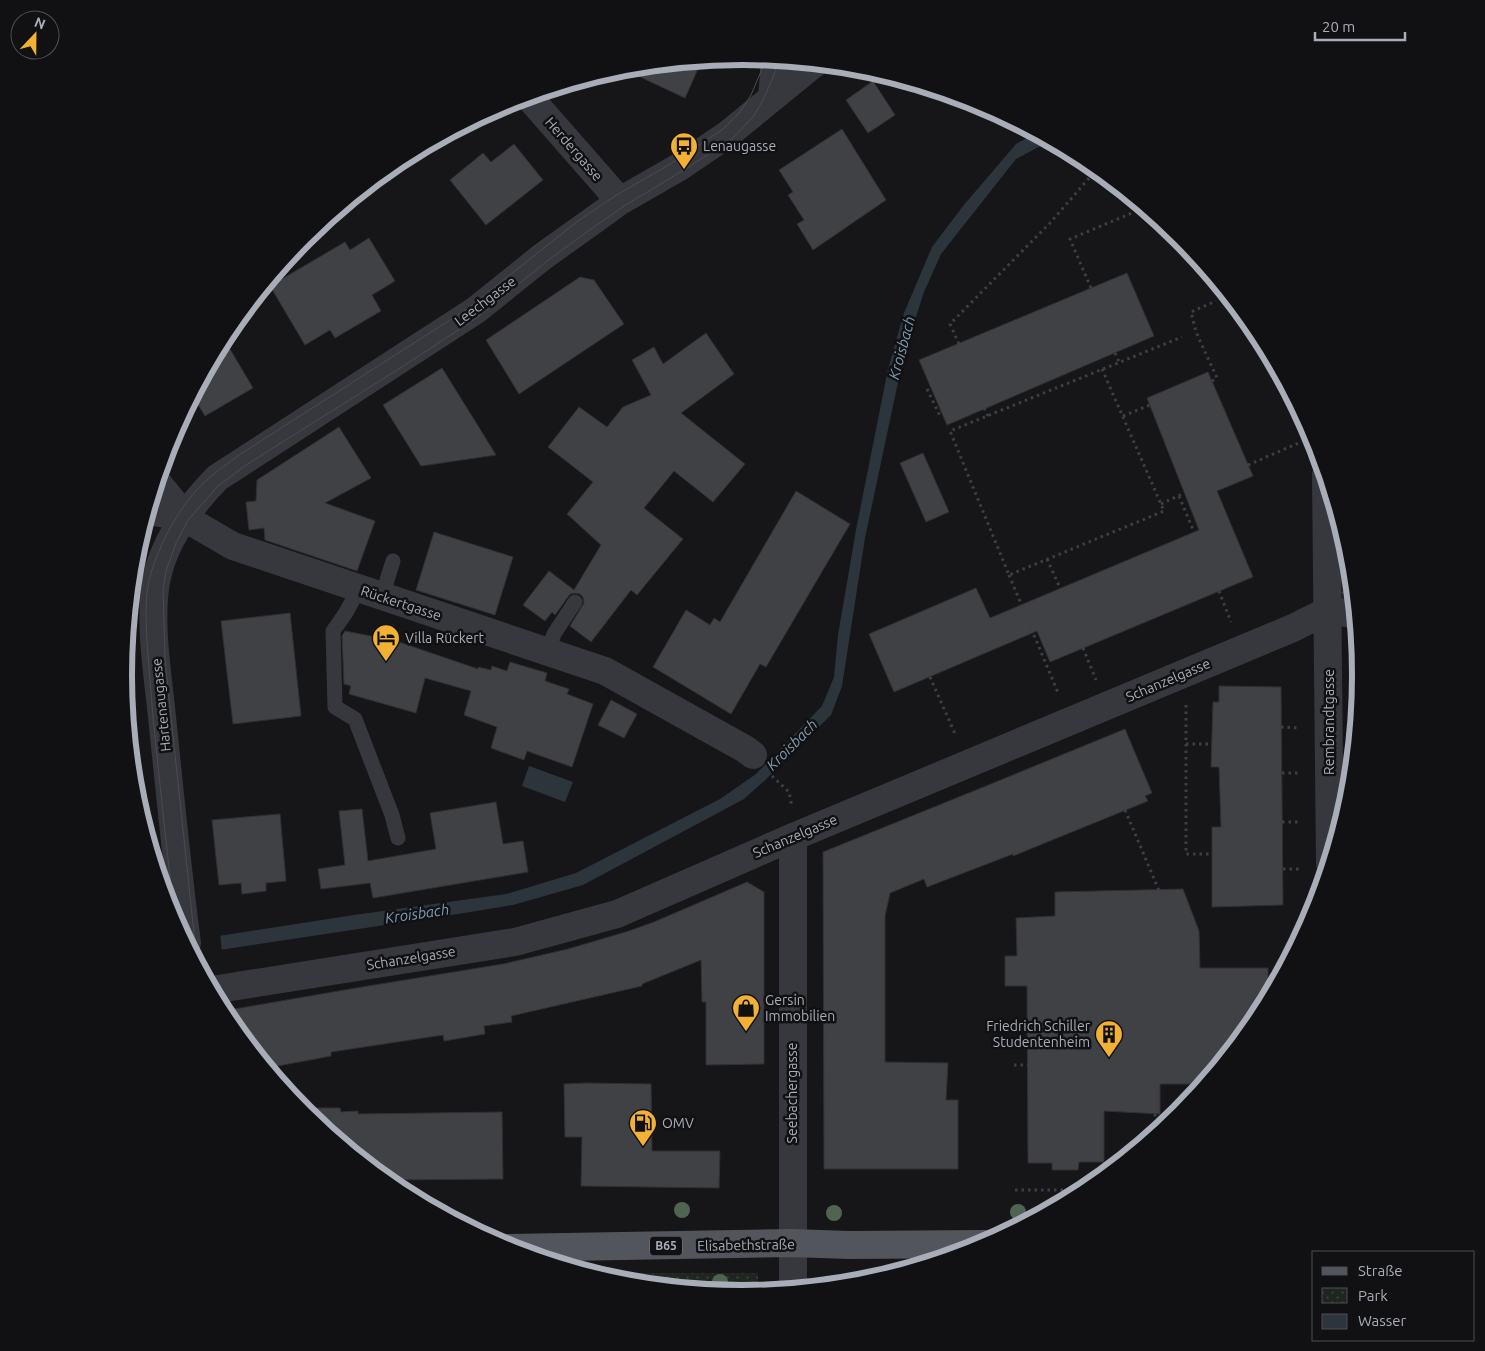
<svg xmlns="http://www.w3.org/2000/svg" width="1485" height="1351" font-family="Ubuntu,sans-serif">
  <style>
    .park { fill: url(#park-dots) }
    .water { fill: #2c353c }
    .pier { fill: #161618 }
    .building { fill: #404145; stroke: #303034 }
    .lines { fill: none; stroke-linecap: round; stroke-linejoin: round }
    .path { stroke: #3d3f44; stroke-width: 3; stroke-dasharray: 2.5 4; stroke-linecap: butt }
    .service { stroke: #37383d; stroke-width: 15 }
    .minor { stroke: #37383d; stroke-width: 28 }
    .primary { stroke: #53555c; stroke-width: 28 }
    .tram { stroke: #4a4c52; stroke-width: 1 }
    .tree { fill: #506452 }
    .labels { text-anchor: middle; stroke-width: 5; stroke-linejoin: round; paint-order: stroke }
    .shield { fill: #111113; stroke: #7b7e86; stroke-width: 1 }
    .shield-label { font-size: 12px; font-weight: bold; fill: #a8adb8 }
    .poi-label { font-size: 14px; fill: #a8adb8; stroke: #111113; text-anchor: start }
    .street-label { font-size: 14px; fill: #a8adb8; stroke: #111113 }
    .water-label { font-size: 15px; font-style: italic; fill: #7f9bb3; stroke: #111113 }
    .rim { fill: none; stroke: #a8adb8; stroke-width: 6 }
  </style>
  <defs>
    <pattern id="park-dots" width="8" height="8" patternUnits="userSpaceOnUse" patternTransform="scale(1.25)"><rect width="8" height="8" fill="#1e261f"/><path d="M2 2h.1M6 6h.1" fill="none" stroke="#3c433d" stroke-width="1.8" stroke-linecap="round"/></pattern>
  </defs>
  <rect width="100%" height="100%" fill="#161618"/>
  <path class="park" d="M 1350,559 L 1355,610 L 1331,608 C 1332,588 1331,569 1350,559 Z
    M 588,1273 L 758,1273 L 758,1293 L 742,1295 L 621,1283 Z"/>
  <path class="water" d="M 1036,133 L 1050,141 L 1016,159 L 941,254 L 924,292 L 915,320 L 897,387 L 865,538 L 842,686 L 831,715 L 763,782 L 744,799 L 583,885 L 513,905 L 458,914 L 193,954 L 186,941 L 354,915 L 506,894 L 576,873 L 720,799 L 756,774 L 822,706 L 834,677 L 838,635 L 856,530 L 888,369 L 904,313 L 932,247 L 963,206 L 1016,144 Z
    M 529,766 L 573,782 L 565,802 L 522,786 Z"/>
  <path class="pier" d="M 220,933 L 222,952 L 194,956 L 185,939 Z"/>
  <path class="building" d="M 702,60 L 685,98 L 621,68 L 622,68 Z
    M 873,81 L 895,115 L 868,133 L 846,100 Z
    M 842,129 L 886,200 L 813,250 L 797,224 L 804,220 L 788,195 L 793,192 L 779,170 Z
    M 514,144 L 543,180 L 486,225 L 450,180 L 483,153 L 491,162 Z
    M 369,238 L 395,281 L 372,295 L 381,311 L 335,338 L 330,330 L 305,345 L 270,286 L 345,242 L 350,250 Z
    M 1127,273 L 1154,336 L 947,425 L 919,360 Z
    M 580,277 L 594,280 L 624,324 L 519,394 L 486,340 Z
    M 706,333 L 734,374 L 681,413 L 745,464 L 713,502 L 674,471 L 644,508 L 683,539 L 637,595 L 631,590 L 591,642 L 570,626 L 584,603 L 583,597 L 580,594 L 575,593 L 570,594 L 555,615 L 552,612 L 545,621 L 523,605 L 549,571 L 574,590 L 601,545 L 567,514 L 593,482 L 548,447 L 579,407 L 607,427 L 623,407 L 651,395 L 632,360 L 654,347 L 663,364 Z
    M 224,339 L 253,388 L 205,416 L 193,396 Z
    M 442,368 L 475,421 L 496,455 L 421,466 L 383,405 Z
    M 1208,372 L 1253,476 L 1217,491 L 1253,577 L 1050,662 L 1037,631 L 894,692 L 869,634 L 976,588 L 990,618 L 1199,530 L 1147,398 Z
    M 339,427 L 371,478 L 325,503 L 375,521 L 357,571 L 265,540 L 264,528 L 249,530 L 246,502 L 256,501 L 257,480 Z
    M 923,453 L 949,512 L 926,522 L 900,463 Z
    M 796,491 L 850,524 L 766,667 L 760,664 L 731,714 L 653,667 L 686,610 L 710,625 L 714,618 L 720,622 Z
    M 434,532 L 513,557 L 495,615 L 416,590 Z
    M 290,613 L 301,716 L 233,724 L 221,621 Z
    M 345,631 L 396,641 L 478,669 L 478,667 L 491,670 L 492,666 L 507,671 L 510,662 L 547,673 L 545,681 L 569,689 L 567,694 L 593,704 L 572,767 L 527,751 L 524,760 L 491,748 L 497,727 L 464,715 L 471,691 L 425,678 L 416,713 L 349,694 L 351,686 L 344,684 L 342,636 Z
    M 1219,686 L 1281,687 L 1283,905 L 1212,907 L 1212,827 L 1221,827 L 1219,767 L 1211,767 L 1213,702 L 1219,702 Z
    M 611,700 L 637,714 L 624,738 L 598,725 Z
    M 1125,729 L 1152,793 L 1145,796 L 1148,801 L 1013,856 L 1013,854 L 927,887 L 924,879 L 890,893 L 885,916 L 885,1062 L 948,1063 L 946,1100 L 958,1100 L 958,1169 L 824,1169 L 823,852 L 986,786 Z
    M 496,802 L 503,844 L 523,841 L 528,872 L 373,898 L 370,883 L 321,889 L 318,869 L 345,865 L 339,811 L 362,809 L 368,861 L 436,849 L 430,813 Z
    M 280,814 L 286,881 L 266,883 L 266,891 L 242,894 L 241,883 L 219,885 L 212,820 Z
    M 747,882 L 764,892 L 764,1064 L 706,1065 L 706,1002 L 702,1002 L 701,960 L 642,984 L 642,986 L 511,1016 L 512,1022 L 484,1026 L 485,1034 L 444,1041 L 443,1035 L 331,1052 L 331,1056 L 267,1068 L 227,1019 L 223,1011 L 356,988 L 503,964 L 568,949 L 629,931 L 654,922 Z
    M 1183,889 L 1199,931 L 1200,968 L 1268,968 L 1268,999 L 1257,1020 L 1204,1084 L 1160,1084 L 1160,1114 L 1104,1111 L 1104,1162 L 1079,1162 L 1078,1170 L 1052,1170 L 1052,1163 L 1028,1163 L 1027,986 L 1005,986 L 1005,956 L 1017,956 L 1016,918 L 1055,916 L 1055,892 Z
    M 587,1083 L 651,1084 L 652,1151 L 720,1151 L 719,1188 L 581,1186 L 582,1137 L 565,1137 L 564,1084 Z
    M 300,1108 L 340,1108 L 341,1112 L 358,1111 L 358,1114 L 502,1112 L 503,1179 L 386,1180 L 304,1113 Z"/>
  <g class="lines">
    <path class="path" d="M 1091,288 L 1070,239 L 1144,208
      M 959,344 L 950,324 L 1050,223 L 1097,169
      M 1115,353 L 1119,362
      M 1102,369 L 1164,511 L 1009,575 L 950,431 L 1182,337
      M 1212,381 L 1217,378 L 1196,332 L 1191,312 L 1216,301
      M 927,389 L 940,416
      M 984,408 L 988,416
      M 1123,416 L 1150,405
      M 1248,465 L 1301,442
      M 1179,496 L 1194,532
      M 1161,504 L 1184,493
      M 1047,559 L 1060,588
      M 1009,575 L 1059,695
      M 1219,591 L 1231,622
      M 1083,648 L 1096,680
      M 930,677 L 956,736
      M 1186,705 L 1186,854 L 1212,854
      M 1281,727 L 1299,728
      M 1186,744 L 1212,744
      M 1282,773 L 1300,773
      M 772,776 L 789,792 L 792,807
      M 1125,810 L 1160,893
      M 1282,822 L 1300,822
      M 1283,869 L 1301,869
      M 1014,1065 L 1028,1065
      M 1155,1114 L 1155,1134
      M 1015,1190 L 1087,1190"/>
    <path class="service" d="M 359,589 L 345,614 L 333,631 L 335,707 L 355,719 L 392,815 L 398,838
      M 382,596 L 393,561
      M 548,652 L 554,634 L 575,602"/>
    <path class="minor" d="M 528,96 L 620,201
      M 772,97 L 774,75 L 774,59
      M 1326,475 L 1330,863
      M 157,482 L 188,520 L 233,546 L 605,671 L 745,749 L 753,755
      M 148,511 L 184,517
      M 793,837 L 793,1290
      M 187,943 C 177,868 170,793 162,717 C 158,676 148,618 157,577 C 165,539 190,506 217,478 L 476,310 L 542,257 L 598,217 L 620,201 L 681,166 L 728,134 L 815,63
      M 212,990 L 515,942 L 617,914 L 793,837 L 1293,628 L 1327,611 L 1356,614"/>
    <path class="primary" d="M 507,1248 L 792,1243 L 849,1245 L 985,1244"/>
    <path class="tram" d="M 175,921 C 167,853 160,785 153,717 C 151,692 149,667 147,642 C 146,617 144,594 152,570 C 163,536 182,502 209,478 C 218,470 229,463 239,455 L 467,309 L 578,221 L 615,196 L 677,160 L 723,129 L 740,112 L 751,95 L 762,69 L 765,58
      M 197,962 L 165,660 L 163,589 L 166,571 L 176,543 L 188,520 L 218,486 L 246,465 L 405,365 L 475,319 L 493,305 L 547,261 L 588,231 L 624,206 L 684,170 L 733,138 L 753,117 L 763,100 L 774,75 L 778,60"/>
  </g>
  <g class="tree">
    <circle cx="682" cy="1210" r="8"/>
    <circle cx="1018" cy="1212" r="8"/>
    <circle cx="834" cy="1213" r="8"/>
    <circle cx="720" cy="1282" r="8"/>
  </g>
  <defs>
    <g id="bus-pin" transform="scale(1.4375)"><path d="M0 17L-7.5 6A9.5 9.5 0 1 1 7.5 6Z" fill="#f2b134" stroke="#111113"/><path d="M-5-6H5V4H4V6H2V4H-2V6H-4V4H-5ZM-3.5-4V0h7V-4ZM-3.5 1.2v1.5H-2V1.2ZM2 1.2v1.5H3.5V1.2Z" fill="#111"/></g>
    <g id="hotel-pin" transform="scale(1.4375)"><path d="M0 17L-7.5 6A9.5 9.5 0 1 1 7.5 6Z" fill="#f2b134" stroke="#111113"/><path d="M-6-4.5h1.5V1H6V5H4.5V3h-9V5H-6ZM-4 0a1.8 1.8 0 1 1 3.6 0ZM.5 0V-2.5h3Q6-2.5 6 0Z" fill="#111"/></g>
    <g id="shop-pin" transform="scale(1.4375)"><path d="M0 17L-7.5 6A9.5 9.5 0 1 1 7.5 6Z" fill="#f2b134" stroke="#111113"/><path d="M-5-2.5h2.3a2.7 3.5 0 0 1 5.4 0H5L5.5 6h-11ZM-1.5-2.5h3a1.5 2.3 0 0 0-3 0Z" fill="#111"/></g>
    <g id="building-pin" transform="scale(1.4375)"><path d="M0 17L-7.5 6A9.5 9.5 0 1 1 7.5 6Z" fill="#f2b134" stroke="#111113"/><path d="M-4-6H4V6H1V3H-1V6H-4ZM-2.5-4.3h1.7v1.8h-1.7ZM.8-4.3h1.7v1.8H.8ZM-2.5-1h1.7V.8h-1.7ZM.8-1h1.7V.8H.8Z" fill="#111"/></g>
    <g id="fuel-pin" transform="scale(1.4375)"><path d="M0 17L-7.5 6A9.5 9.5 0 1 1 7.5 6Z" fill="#f2b134" stroke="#111113"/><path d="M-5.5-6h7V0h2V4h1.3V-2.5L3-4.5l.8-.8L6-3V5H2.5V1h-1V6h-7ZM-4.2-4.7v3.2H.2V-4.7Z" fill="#111"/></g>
  </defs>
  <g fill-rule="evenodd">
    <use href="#bus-pin" x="684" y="146"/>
    <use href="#hotel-pin" x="386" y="638"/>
    <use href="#shop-pin" x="746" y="1008"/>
    <use href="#building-pin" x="1109" y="1034"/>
    <use href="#fuel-pin" x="643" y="1123"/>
  </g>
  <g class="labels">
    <rect class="shield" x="650" y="1236.5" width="32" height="19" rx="4"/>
    <g class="shield-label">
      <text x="666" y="1250">B65</text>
    </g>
    <g class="poi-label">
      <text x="703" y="151">Lenaugasse</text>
      <text x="405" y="643">Villa Rückert</text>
      <text x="765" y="1005">Gersin<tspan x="765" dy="16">Immobilien</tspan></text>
      <text x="1090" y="1031" text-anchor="end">Friedrich Schiller<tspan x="1090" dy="16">Studentenheim</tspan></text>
      <text x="662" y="1128">OMV</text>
    </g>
    <g class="street-label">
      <text transform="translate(574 149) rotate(49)" y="5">Herdergasse</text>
      <text transform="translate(485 301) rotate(-37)" y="5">Leechgasse</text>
      <text transform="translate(401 603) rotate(18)" y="5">Rückertgasse</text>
      <text transform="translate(1168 680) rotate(-23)" y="5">Schanzelgasse</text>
      <text transform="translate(161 705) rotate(-96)" y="5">Hartenaugasse</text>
      <text transform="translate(1329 722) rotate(-90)" y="5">Rembrandtgasse</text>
      <text transform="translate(795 836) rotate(-23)" y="5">Schanzelgasse</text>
      <text transform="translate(411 958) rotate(-9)" y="5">Schanzelgasse</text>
      <text transform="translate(792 1093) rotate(-90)" y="5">Seebachergasse</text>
      <text transform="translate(746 1245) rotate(-1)" y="5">Elisabethstraße</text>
    </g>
    <g class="water-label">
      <text transform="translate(902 348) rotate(-75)" y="5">Kroisbach</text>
      <text transform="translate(792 745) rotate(-45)" y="5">Kroisbach</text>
      <text transform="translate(417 914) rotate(-8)" y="5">Kroisbach</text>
    </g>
  </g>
  <path d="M0 0H1485V1351H0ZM132 675a610 610 0 1 1 1220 0a610 610 0 1 1-1220 0Z" fill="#111113" fill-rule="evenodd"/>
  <path class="rim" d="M132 675a610 610 0 1 1 1220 0a610 610 0 1 1-1220 0Z"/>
  <rect x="1312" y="1251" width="162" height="90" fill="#111113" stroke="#4d4f55"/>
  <rect x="1322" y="1267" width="25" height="8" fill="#53555c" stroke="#4d4f55"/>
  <text x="1358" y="1276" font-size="15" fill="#a8adb8">Straße</text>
  <rect x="1322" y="1288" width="25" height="15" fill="url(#park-dots)" stroke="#4d4f55"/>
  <text x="1358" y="1301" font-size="15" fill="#a8adb8">Park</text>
  <rect x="1322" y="1314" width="25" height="15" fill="#2c353c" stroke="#4d4f55"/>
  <text x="1358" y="1326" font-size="15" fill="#a8adb8">Wasser</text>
  <g transform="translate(35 35) rotate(22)"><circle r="24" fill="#111113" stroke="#4d4f55"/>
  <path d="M0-4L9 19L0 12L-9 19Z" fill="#f2b134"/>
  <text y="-8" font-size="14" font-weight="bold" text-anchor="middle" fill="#a8adb8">N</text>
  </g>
  <path d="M1315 32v8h90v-8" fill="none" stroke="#a8adb8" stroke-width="2.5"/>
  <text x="1322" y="32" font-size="15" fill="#a8adb8" stroke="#111113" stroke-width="4" paint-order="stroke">20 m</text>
</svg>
